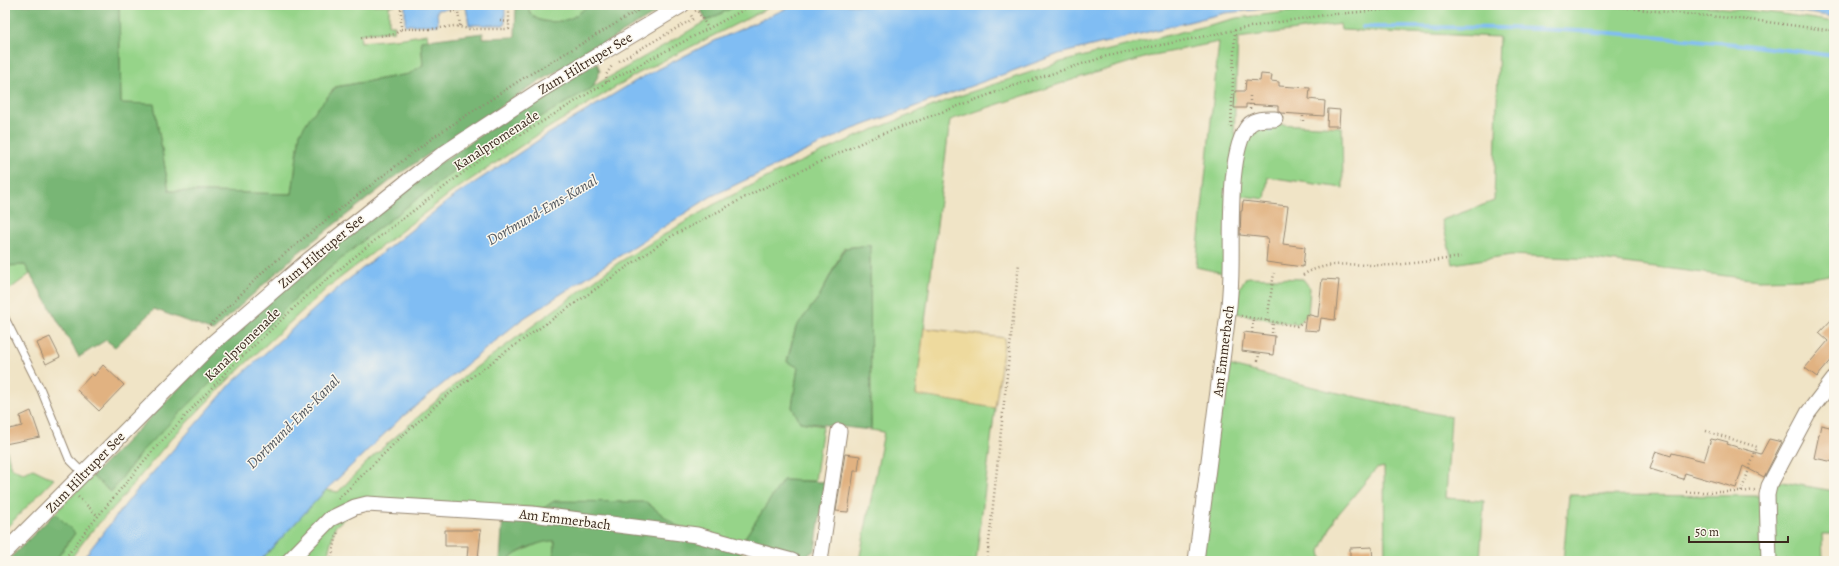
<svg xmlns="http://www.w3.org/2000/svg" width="1839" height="566" font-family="Alegreya,serif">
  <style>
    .green { fill: #96d489; stroke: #687f54 }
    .forest { fill: #78b675; stroke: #5a704a }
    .sand { fill: #eeda9e; stroke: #94825e }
    .water { fill: #80bdf3; stroke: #5e7488 }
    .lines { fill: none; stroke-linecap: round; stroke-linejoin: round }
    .stream { stroke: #80bdf3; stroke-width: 4 }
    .building { fill: #e1b281 }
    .lane-casing { stroke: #968772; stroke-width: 9 }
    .street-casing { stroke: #968772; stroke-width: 17 }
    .path { stroke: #968772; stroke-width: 2.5; stroke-dasharray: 1 3; stroke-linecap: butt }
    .lane { stroke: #fff; stroke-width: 7 }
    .street { stroke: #fff; stroke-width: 15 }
    .labels { text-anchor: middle; stroke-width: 3; stroke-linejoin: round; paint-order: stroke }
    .street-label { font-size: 14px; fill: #3b2a1e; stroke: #fbf7ec }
    .water-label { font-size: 15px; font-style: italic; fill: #50565e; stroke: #fbf7ec }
  </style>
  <rect width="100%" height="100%" fill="#fbf7ec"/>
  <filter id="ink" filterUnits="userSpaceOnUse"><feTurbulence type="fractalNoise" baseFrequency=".025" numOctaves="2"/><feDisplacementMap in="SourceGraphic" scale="8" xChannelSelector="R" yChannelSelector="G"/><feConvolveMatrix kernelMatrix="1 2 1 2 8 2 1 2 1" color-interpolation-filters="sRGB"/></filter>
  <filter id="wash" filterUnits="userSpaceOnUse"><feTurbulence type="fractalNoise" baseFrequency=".012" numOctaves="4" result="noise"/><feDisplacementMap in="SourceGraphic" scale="16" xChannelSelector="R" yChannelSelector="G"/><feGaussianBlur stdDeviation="0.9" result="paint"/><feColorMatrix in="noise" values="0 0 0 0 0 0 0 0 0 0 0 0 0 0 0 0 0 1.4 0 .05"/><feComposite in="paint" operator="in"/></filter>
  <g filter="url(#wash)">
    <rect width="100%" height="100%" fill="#f0e4c6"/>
    <path class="green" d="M 115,5 L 396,5 L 389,6 L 389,25 L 395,25 L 394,31 L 360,34 L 361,42 L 404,38 L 427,34 L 428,40 L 421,41 L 423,65 L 409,74 L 335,87 L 300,133 L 292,194 L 169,191 L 154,105 L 121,103 L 119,8 Z
      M 528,5 L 589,5 C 584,10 578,15 572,18 C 558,24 529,25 528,5 Z
      M 738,5 L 774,5 L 637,74 L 545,130 L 452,192 L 327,288 L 229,379 L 170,440 L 117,504 L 89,534 L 69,561 L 55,561 L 75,533 L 55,513 L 92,476 L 111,492 L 143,450 L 223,368 L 304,290 L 371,234 L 475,155 L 706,21 Z
      M 1347,5 L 1696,5 L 1782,14 L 1834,22 L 1834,274 L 1807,279 L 1758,280 L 1593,259 L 1511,255 L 1453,264 L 1442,220 L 1494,201 L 1499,37 L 1341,30 L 1340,24 L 1238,38 L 1234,134 L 1238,134 L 1227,274 L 1196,267 L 1219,42 L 1154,55 L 1078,78 L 950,120 L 916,394 L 995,408 L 976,561 L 859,561 L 884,432 L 871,430 L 870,245 L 844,248 L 819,297 L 796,327 L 787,361 L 798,367 L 792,407 L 800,422 L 823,426 L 815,481 L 783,480 L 742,542 L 675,525 L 646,502 L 542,508 L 363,501 L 335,527 L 326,561 L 260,561 L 326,490 L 338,492 L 370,459 L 467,374 L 618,263 L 713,205 L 778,172 L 860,135 L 956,97 L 1061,62 L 1237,18 Z
      M 1275,124 L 1342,127 L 1343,188 L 1268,177 L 1265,199 L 1236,195 L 1244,139 L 1259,125 Z
      M 25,265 L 30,274 L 6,292 L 5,299 L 5,266 Z
      M 1247,277 L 1303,279 L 1310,288 L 1308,315 L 1306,314 L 1305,317 L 1297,325 L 1294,324 L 1293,320 L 1292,324 L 1236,313 L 1239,288 Z
      M 1224,364 L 1329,391 L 1451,417 L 1446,498 L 1484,501 L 1480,561 L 1385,561 L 1384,467 L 1376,469 L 1335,518 L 1320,551 L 1322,561 L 1198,561 Z
      M 5,443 L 11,468 L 23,473 L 33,469 L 54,479 L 5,529 Z
      M 1777,481 L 1834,491 L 1834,534 L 1822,534 L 1823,561 L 1773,561 L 1771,498 Z
      M 1569,495 L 1762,496 L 1764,561 L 1563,561 Z
      M 546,540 L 555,540 L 554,561 L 508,561 L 511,556 Z"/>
    <path class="forest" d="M 5,5 L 115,5 L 119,8 L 121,103 L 154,104 L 169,191 L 292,194 L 300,133 L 310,117 L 336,87 L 409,74 L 423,65 L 421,41 L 483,33 L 483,38 L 515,37 L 516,5 L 528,5 C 529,25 557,24 571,18 C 578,15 585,6 592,5 C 617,3 644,5 669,5 L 530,87 L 399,174 L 299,252 L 213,331 L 154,309 L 115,347 L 106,340 L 79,357 L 25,265 L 5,266 Z
      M 699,5 L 738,5 L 706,21 Z
      M 597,63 L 600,71 L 593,87 L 475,155 L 371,234 L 304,290 L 143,450 L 111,492 L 92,476 L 218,349 L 280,292 L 415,180 L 544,92 Z
      M 870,245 L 871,430 L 800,422 L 792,407 L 798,367 L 787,362 L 796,327 L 819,297 L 845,248 Z
      M 783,480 L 825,482 L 815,550 L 805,557 L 742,542 Z
      M 554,501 L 646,502 L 695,540 L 770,561 L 554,561 L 555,541 C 543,540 515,551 508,561 L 500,561 L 503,515 L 542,509 Z
      M 55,513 L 75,533 L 55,561 L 7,561 Z"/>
    <path class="sand" d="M 924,328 L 1005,338 L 995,408 L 916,395 Z"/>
    <path class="water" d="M 405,5 L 505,5 L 505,25 L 469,25 L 466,7 L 437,10 L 438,25 L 405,25 Z
      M 794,5 L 1301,5 L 1225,13 L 1059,54 L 848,131 L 710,197 L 521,320 L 400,419 L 326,490 L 260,561 L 81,561 L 132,496 L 233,382 L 339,287 L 453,197 L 545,136 L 639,79 L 708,44 Z
      M 1755,5 L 1834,5 L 1834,17 Z"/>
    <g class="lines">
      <path class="stream" d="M 1363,27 C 1446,27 1528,27 1611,33 C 1686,38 1760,46 1834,56
        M 1263,122 L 1270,130"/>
    </g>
    <g id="blocks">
      <path class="building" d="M 1261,74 L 1272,75 L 1271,81 L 1279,82 L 1279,86 L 1310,88 L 1309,99 L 1325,101 L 1324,116 L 1281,113 L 1278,111 L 1278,106 L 1246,104 L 1246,108 L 1234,108 L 1235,91 L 1245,91 L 1246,80 L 1260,81 Z
        M 1328,109 L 1340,110 L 1339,126 L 1327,126 Z
        M 1243,201 L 1288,206 L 1283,244 L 1305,247 L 1303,267 L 1266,262 L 1268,238 L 1240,235 L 1241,211 L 1242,211 Z
        M 1322,279 L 1339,280 L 1335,320 L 1321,318 L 1319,331 L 1304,330 L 1306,314 L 1318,317 Z
        M 1834,317 L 1834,357 L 1817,377 L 1805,368 L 1828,341 L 1819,333 Z
        M 1244,332 L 1275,336 L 1273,355 L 1242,351 Z
        M 50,337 L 60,357 L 46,364 L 37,343 Z
        M 103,365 L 124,385 L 99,411 L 77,390 L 92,374 L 94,376 Z
        M 31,411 L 40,437 L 5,444 L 5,430 L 22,426 L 20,416 Z
        M 1821,425 L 1834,428 L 1834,462 L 1814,458 Z
        M 1711,439 L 1716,440 L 1717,439 L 1728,442 L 1727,444 L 1761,454 L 1769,439 L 1782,442 L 1764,477 L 1743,466 L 1736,488 L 1685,473 L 1683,479 L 1650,469 L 1656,451 L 1671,456 L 1672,453 L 1704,461 Z
        M 845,454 L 860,456 L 858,471 L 854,471 L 848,512 L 836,511 Z
        M 445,530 L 481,530 L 478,558 L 467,558 L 468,546 L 445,546 Z
        M 1372,547 L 1373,561 L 1350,561 L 1350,548 Z"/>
    </g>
  </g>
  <g filter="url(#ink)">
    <use href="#blocks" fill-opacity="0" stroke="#968772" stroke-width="1"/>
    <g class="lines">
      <g class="lane-casing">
        <path id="lane" d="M 5,318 L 41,390 L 69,459 L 84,474"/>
      </g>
      <g class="street-casing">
        <path id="street" d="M 5,552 L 214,342 L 310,259 L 413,177 L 443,154 L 542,89 L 682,5
          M 289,561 L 330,519 L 355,507 L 367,504 L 532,514 L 697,535 L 792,561
          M 820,561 L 839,431
          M 1196,561 L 1229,306 C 1230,294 1231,281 1231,269 C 1232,236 1227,149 1249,125 C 1255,118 1267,119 1275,119
          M 1769,561 L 1767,495 L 1769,486 L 1808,413 L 1834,379"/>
      </g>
      <path class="path" d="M 401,5 L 401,29 L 433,29 L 454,26 L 469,29 L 509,29 L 509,5
        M 457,5 L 460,25 L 458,26
        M 1595,5 L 1760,21 L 1834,31
        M 695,11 L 697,10 L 708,28
        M 451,12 L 458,12
        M 500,21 L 509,22
        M 361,38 L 395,34 L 401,29
        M 619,61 L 693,19 L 691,15
        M 607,82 L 606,75 L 613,64
        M 1250,96 L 1250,109
        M 1303,121 L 1303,114
        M 1231,127 L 1235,29
        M 1303,275 C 1330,258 1363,267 1393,265 C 1416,263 1439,260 1461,257
        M 1241,316 L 1297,326 L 1305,320
        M 1267,321 L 1274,273
        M 207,328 L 266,269 L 341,208 L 435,136 L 522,79 L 647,5
        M 1252,333 L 1253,318
        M 1272,333 L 1273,322
        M 1258,361 L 1259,353
        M 1706,431 L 1757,447 L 1741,492
        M 1686,492 L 1741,492 L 1755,490
        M 78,497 L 98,516
        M 338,499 L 398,440 L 445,397 L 504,353 L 670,237 L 757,191 L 874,137 L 1010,87 L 1107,56 L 1260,25 L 1325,15 L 1438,5
        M 63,561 L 88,528 L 151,453 L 229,369 L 308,295 L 379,237 L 481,159 L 607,82 L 753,5
        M 331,561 L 338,530
        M 987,561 L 1019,263"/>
      <use href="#lane" class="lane"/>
      <use href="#street" class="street"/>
    </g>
  </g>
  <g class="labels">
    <g class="street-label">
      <text transform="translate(585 63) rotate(-31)" y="5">Zum Hiltruper See</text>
      <text transform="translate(496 140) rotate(-33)" y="5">Kanalpromenade</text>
      <text transform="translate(321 251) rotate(-40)" y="5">Zum Hiltruper See</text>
      <text transform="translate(242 344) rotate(-44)" y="5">Kanalpromenade</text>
      <text transform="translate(1223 351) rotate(-83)" y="5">Am Emmerbach</text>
      <text transform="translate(85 472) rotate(-46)" y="5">Zum Hiltruper See</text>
      <text transform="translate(565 519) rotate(7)" y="5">Am Emmerbach</text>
    </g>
    <g class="water-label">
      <text transform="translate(542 210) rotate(-30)" y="5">Dortmund-Ems-Kanal</text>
      <text transform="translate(293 422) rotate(-45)" y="5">Dortmund-Ems-Kanal</text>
    </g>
  </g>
  <rect width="1839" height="566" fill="none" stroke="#fbf7ec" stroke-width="20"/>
  <path d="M1689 536v6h99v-6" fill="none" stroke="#3b2a1e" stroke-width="2"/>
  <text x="1695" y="536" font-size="12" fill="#3b2a1e" stroke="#fbf7ec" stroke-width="3" paint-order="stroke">50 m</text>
</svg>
